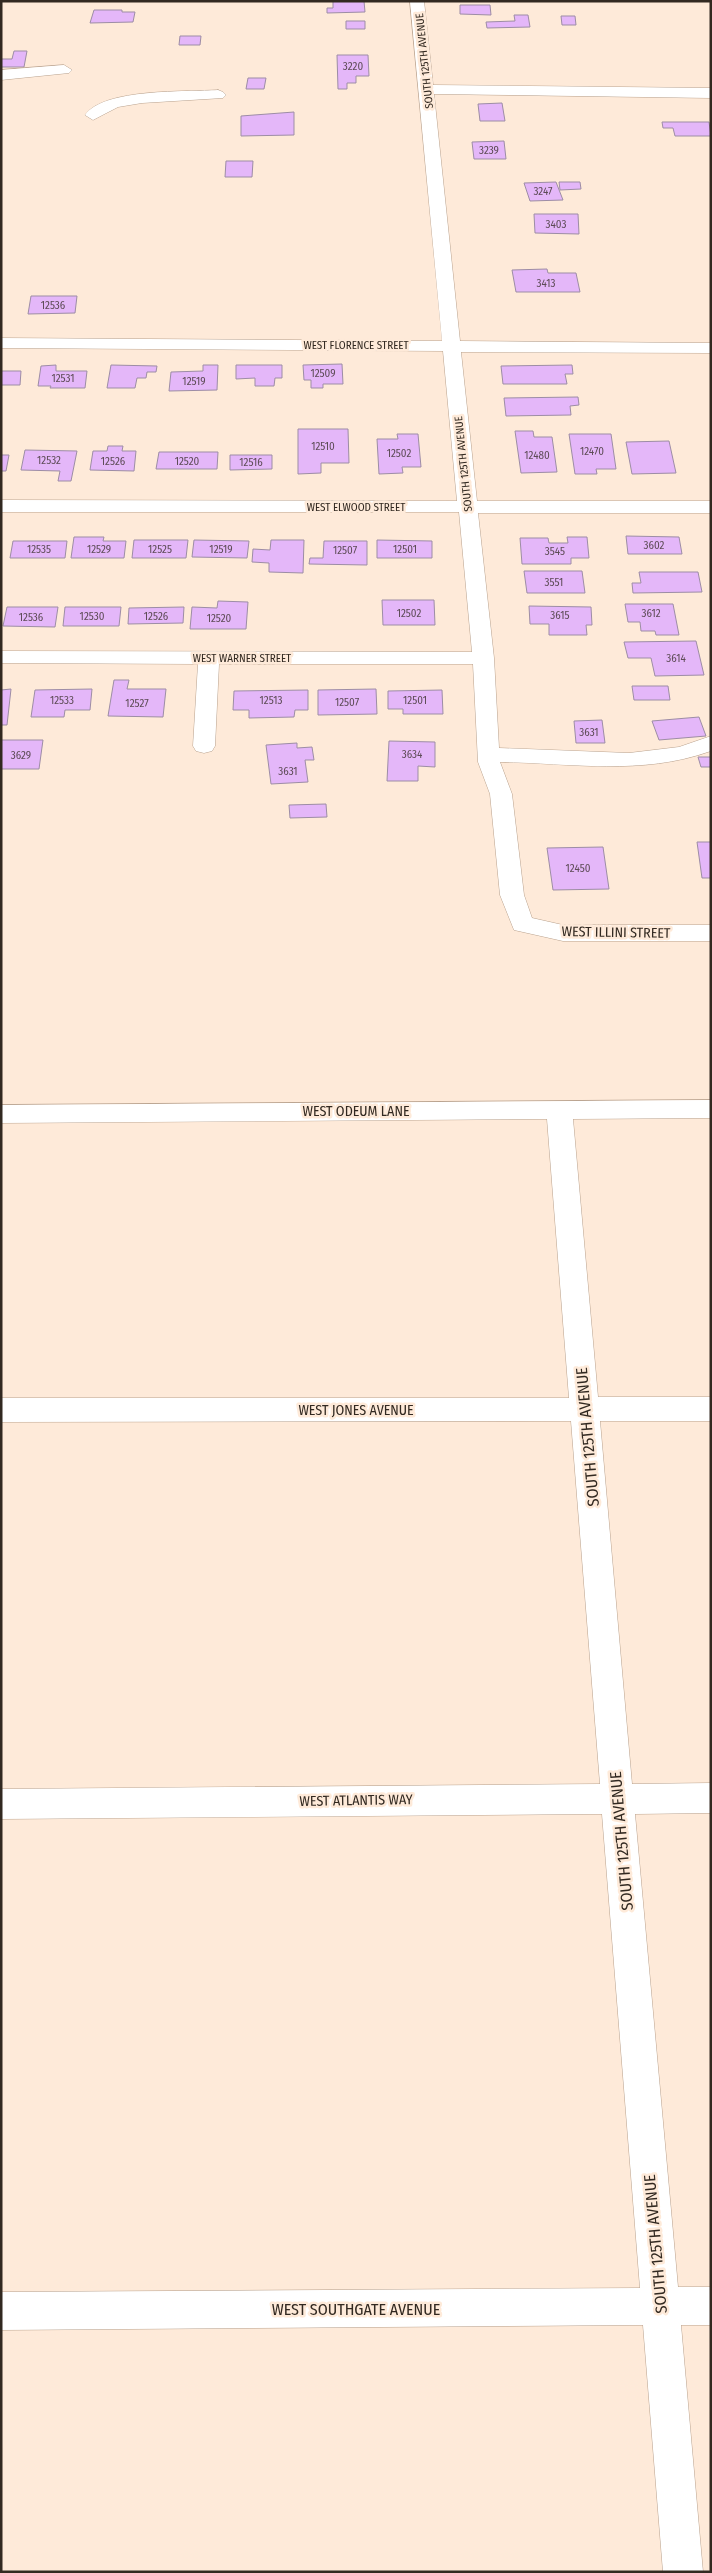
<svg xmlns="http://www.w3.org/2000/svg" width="712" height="2573" font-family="'Fira Sans Condensed',sans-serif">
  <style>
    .building { fill: #e4b7f9; stroke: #9d8da5 }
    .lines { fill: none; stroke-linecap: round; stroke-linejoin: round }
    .minor-casing { stroke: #b9a28e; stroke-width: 1 }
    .minor { fill: #fff; fill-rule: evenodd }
    .labels { text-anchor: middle; stroke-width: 5; stroke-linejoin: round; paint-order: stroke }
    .far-street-label { font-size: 11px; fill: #322921; stroke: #feead9 }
    .number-label { font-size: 11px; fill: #5e4c57 }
    .street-label { font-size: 14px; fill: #322921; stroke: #feead9 }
    .near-street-label { font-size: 16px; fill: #322921; stroke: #feead9 }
  </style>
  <rect width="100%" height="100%" fill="#feead9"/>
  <path class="building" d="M 333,1 L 364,1 L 365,12 L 327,13 L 327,8 L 333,8 Z
    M 460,5 L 490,5 L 491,15 L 460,14 Z
    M 94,10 L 122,10 L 122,12 L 135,12 L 133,22 L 90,23 Z
    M 514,15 L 528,15 L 530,27 L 487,28 L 486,22 L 515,21 Z
    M 561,16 L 575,16 L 576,25 L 562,25 Z
    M 346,21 L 365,21 L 365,29 L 346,29 Z
    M 180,36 L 201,36 L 200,45 L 179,45 Z
    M 14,51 L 27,51 L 24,67 L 1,67 L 1,59 L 12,59 Z
    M 337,55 L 368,55 L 369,76 L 356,76 L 356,83 L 347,83 L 347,89 L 338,89 Z
    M 248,78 L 266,78 L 264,89 L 246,89 Z
    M 502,103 L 505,121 L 480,121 L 478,104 Z
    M 294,112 L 294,135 L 241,136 L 241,116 Z
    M 662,122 L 709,122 L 711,136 L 675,136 L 673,128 L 663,128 Z
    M 504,141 L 506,159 L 474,159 L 472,142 Z
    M 226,161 L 253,161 L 252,177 L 225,177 Z
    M 556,182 L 563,200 L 530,201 L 524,183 Z
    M 559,182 L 580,182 L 581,189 L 560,190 Z
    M 534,214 L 578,214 L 579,234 L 535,233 Z
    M 547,269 L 548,273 L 576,273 L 580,292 L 516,292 L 512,270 Z
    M 31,296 L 77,296 L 75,313 L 28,314 Z
    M 342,364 L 343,384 L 323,384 L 323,388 L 311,388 L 311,380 L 304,380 L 303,365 Z
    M 56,365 L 56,371 L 87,371 L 85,388 L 50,388 L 51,386 L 38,386 L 41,366 Z
    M 111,365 L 157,366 L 156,372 L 147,372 L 146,378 L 137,378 L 135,388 L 107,388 Z
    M 203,365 L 218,365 L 217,390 L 169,391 L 171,372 L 203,371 Z
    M 236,365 L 282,365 L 282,378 L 275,378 L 274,386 L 255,386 L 255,378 L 236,379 Z
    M 572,365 L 573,374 L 565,374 L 567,384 L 503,384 L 501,366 Z
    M 1,371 L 21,371 L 20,385 L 1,385 Z
    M 578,397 L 579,405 L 570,406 L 571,415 L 506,416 L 504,398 Z
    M 298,429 L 348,429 L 349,463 L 321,463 L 321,473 L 298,474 Z
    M 515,431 L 533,431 L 534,437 L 552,437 L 557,472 L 521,473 Z
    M 397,434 L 418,434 L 421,467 L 402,467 L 403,473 L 379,474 L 377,439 L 398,439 Z
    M 569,434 L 611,434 L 616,469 L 596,469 L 597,474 L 575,474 Z
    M 669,441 L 676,473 L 632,474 L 626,442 Z
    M 108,446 L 123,446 L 122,451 L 136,451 L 134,471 L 90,470 L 93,451 L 107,451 Z
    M 25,450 L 77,451 L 71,481 L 58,481 L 60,471 L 21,470 Z
    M 159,452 L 218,452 L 217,469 L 156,469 Z
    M 1,455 L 9,455 L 6,471 L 1,471 Z
    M 230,455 L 272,455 L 272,469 L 230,470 Z
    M 626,536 L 679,537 L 682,554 L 628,554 Z
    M 74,537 L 104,537 L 103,541 L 126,541 L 124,558 L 71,558 Z
    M 567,537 L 587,537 L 589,558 L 571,558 L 571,564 L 522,564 L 520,538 L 548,538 L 549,543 L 568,543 Z
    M 134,540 L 188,540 L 186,558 L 132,558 Z
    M 194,540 L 249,541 L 247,558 L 192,557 Z
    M 271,540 L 304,540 L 303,573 L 269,572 L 269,563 L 252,562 L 253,549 L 270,550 Z
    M 377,540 L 432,541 L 432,558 L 377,558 Z
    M 13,541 L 67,541 L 65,558 L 10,558 Z
    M 324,541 L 367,541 L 367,565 L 309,564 L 310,558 L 323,558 Z
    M 524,571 L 582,571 L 585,593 L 527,593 Z
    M 639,572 L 698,572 L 702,592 L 633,593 L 632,583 L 641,583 Z
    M 382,600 L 434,600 L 435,625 L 383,625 Z
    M 218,601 L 248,602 L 246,629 L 190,629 L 192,607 L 217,608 Z
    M 625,604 L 673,604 L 679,635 L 656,635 L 655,631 L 641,631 L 640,622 L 628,622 Z
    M 529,606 L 591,607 L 592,625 L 586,625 L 587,635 L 549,635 L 549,624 L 530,624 Z
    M 7,607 L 58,607 L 55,627 L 3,626 Z
    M 65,607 L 121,607 L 119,626 L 63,626 Z
    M 184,607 L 183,623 L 128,624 L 129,608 Z
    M 696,641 L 704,675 L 655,676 L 651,658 L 628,658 L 624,642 Z
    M 114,680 L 129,680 L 127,689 L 166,689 L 163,717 L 108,716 Z
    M 632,686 L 668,686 L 670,700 L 634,700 Z
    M 11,689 L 7,725 L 1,725 L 1,690 Z
    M 92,689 L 90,710 L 65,710 L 64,717 L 31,717 L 35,690 Z
    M 376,689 L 377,714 L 318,715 L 318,690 Z
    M 308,690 L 308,710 L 295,710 L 294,717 L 249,718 L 249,710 L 233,710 L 234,691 Z
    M 442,690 L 443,714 L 403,714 L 403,709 L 388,709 L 388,691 Z
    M 699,717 L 706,736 L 659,740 L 652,721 Z
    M 602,720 L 605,743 L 576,743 L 574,721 Z
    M 1,740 L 43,740 L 39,769 L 1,769 Z
    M 389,741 L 435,742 L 435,767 L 418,766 L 418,781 L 387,781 Z
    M 297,743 L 297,748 L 312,747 L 314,760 L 305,760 L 308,782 L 271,784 L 266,745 Z
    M 698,757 L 711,757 L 711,767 L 701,767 Z
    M 326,804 L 327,817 L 290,818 L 289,805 Z
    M 697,842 L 711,842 L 711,878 L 702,878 Z
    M 603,847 L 609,889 L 553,890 L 547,848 Z"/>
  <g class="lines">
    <g class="minor-casing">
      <path id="minor" d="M 410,1 L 424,1 L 433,85 L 711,88 L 711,98 L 434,94 L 460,341 L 711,343 L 711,353 L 461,352 L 477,501 L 711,501 L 711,513 L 478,513 L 494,658 L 499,748 L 629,753 L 679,747 L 711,736 L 711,751 C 641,776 572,763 500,762 L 512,794 L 524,895 L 532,918 L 563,925 L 711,925 L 711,941 L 563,941 L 514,930 L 500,895 L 490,794 L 478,762 L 473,664 L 219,664 L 215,746 L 212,751 L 204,753 L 196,751 L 193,746 L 198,664 L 1,663 L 1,651 L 472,652 L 459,512 L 1,512 L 1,500 L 457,501 L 443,351 L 1,348 L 1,338 L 442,341 Z
        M 64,65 L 72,70 L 69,73 L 1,80 L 1,70 Z
        M 218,90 L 223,92 L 226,95 L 223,98 L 142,103 L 118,107 L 93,120 L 85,115 C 104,88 187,92 218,90 Z
        M 711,1100 L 711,1118 L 573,1119 L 598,1397 L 711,1397 L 711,1421 L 600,1421 L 632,1784 L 711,1783 L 711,1813 L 635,1814 L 678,2287 L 711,2287 L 711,2325 L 681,2325 L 703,2572 L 663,2572 L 643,2325 L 1,2330 L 1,2292 L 640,2288 L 602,1814 L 1,1819 L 1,1789 L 600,1784 L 571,1421 L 1,1422 L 1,1398 L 569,1398 L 547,1119 L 1,1123 L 1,1105 Z"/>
    </g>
    <use href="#minor" class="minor"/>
  </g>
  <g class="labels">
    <g class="far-street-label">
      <text transform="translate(424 61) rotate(-96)" y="4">SOUTH 125TH AVENUE</text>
      <text x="356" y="349">WEST FLORENCE STREET</text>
      <text transform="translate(463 464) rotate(-96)" y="4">SOUTH 125TH AVENUE</text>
      <text x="356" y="511">WEST ELWOOD STREET</text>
      <text x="242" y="662">WEST WARNER STREET</text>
    </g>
    <g class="number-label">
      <text x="353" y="70">3220</text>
      <text x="489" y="154">3239</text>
      <text x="543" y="195">3247</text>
      <text x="556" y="228">3403</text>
      <text x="546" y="287">3413</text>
      <text x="53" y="309">12536</text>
      <text x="323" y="377">12509</text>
      <text x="63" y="382">12531</text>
      <text x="194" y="385">12519</text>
      <text x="323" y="450">12510</text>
      <text x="592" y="455">12470</text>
      <text x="399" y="457">12502</text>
      <text x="537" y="459">12480</text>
      <text x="49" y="464">12532</text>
      <text x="113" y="465">12526</text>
      <text x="187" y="465">12520</text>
      <text x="251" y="466">12516</text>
      <text x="654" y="549">3602</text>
      <text x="39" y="553">12535</text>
      <text x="99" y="553">12529</text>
      <text x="160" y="553">12525</text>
      <text x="221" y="553">12519</text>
      <text x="405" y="553">12501</text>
      <text x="345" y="554">12507</text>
      <text x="555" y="555">3545</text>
      <text x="554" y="586">3551</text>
      <text x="409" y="617">12502</text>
      <text x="651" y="617">3612</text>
      <text x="560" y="619">3615</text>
      <text x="92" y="620">12530</text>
      <text x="156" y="620">12526</text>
      <text x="31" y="621">12536</text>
      <text x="219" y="622">12520</text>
      <text x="676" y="662">3614</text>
      <text x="62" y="704">12533</text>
      <text x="271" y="704">12513</text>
      <text x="415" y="704">12501</text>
      <text x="347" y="706">12507</text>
      <text x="137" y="707">12527</text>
      <text x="589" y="736">3631</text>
      <text x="412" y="758">3634</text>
      <text x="21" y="759">3629</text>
      <text x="288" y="775">3631</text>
      <text x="578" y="872">12450</text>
    </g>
    <g class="street-label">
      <text transform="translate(616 932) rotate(1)" y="5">WEST ILLINI STREET</text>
      <text x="356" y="1116">WEST ODEUM LANE</text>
      <text x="356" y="1415">WEST JONES AVENUE</text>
      <text transform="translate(356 1800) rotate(-1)" y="5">WEST ATLANTIS WAY</text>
    </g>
    <g class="near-street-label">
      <text transform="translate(587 1437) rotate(-95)" y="6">SOUTH 125TH AVENUE</text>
      <text transform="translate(621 1841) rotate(-95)" y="6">SOUTH 125TH AVENUE</text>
      <text transform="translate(655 2244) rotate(-95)" y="6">SOUTH 125TH AVENUE</text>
      <text x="356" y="2315">WEST SOUTHGATE AVENUE</text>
    </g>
  </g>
  <rect width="712" height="2573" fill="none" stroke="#322921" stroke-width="5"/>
</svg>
